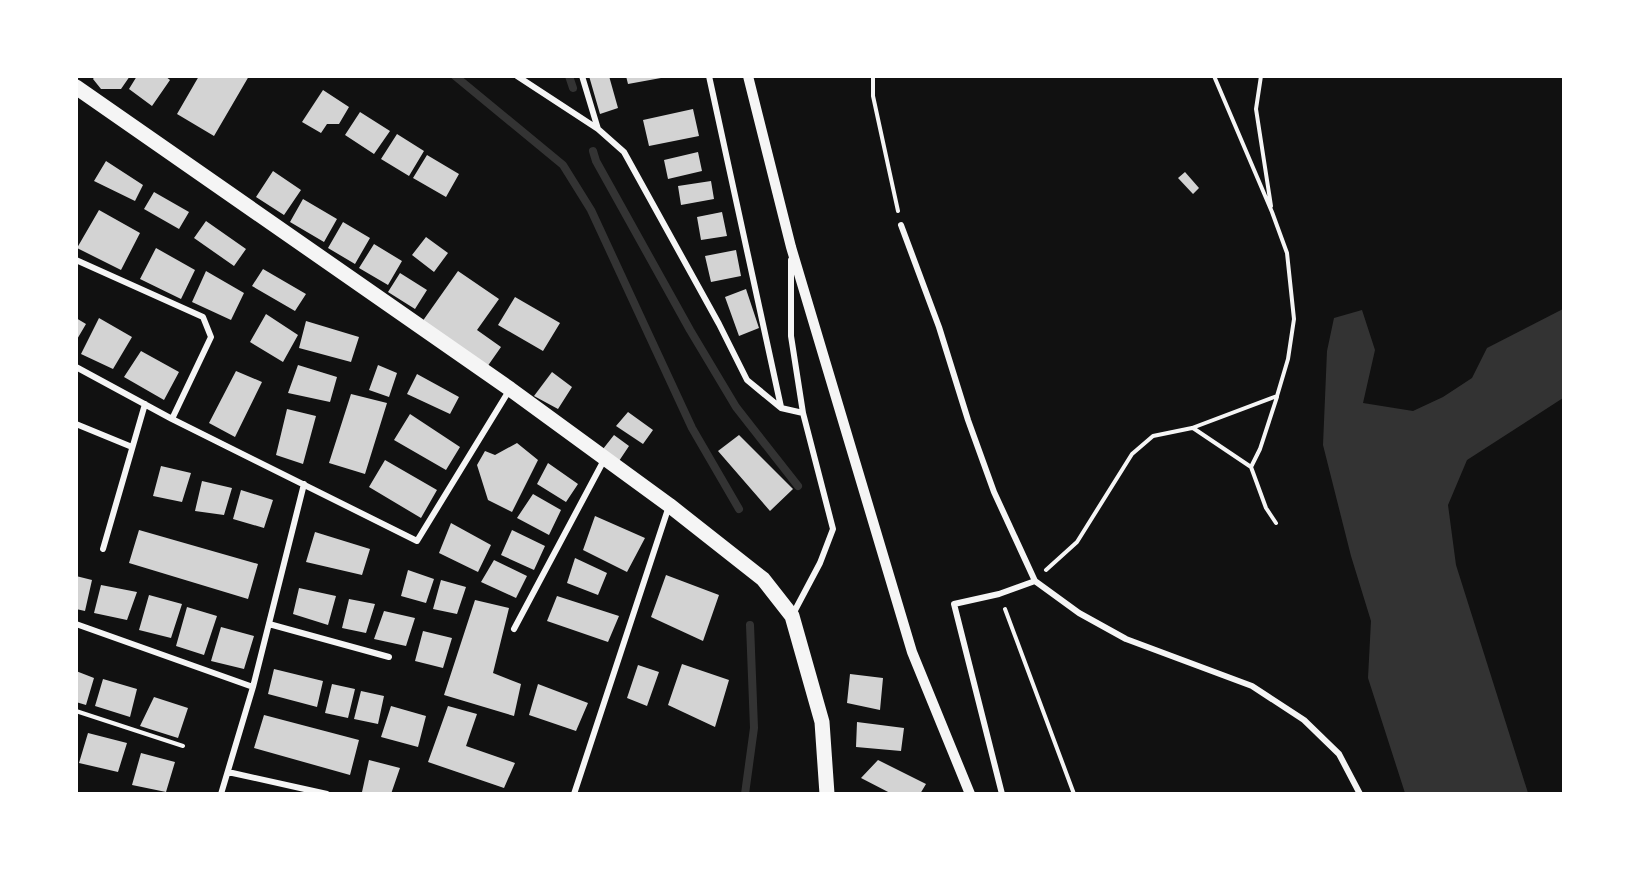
<svg xmlns="http://www.w3.org/2000/svg" width="1640" height="870" font-family="Cabin,sans-serif">
  <style>
    .water { fill: #333 }
    .lines { fill: none; stroke-linecap: round; stroke-linejoin: round }
    .stream { stroke: #333; stroke-width: 8 }
    .building { fill: #d3d3d3 }
    .path { stroke: #f5f5f5; stroke-width: 4 }
    .minor { stroke: #f5f5f5; stroke-width: 6 }
    .tertiary { stroke: #f5f5f5; stroke-width: 10 }
    .primary { stroke: #f5f5f5; stroke-width: 15 }
  </style>
  <rect width="100%" height="100%" fill="#111"/>
  <path class="water" d="M 1563,309 L 1563,398 L 1467,460 L 1448,505 L 1456,565 L 1528,793 L 1405,793 L 1368,678 L 1371,621 L 1351,556 L 1323,445 L 1327,351 L 1334,318 L 1362,310 L 1375,350 L 1363,403 L 1413,411 L 1443,397 L 1472,378 L 1487,348 Z"/>
  <g class="lines">
    <path class="stream" d="M 455,76 L 563,165 L 591,210 L 692,428 L 739,509
      M 569,76 L 573,88
      M 593,151 L 596,161 L 690,330 L 736,407 L 798,486
      M 745,794 L 754,728 L 750,625"/>
  </g>
  <path class="building" d="M 95,76 L 130,76 L 121,89 L 101,89 L 93,79 Z
    M 137,76 L 165,76 L 170,80 L 152,106 L 129,89 Z
    M 199,76 L 249,76 L 214,136 L 177,114 Z
    M 589,76 L 609,76 L 618,108 L 600,114 Z
    M 626,76 L 661,76 L 661,78 L 628,84 Z
    M 323,90 L 349,107 L 339,124 L 327,124 L 321,133 L 302,122 Z
    M 693,109 L 699,136 L 649,146 L 643,120 Z
    M 360,112 L 390,131 L 374,154 L 345,135 Z
    M 397,134 L 424,151 L 409,176 L 381,159 Z
    M 698,152 L 702,171 L 668,179 L 664,160 Z
    M 427,155 L 459,174 L 446,197 L 413,178 Z
    M 106,161 L 143,185 L 135,201 L 94,181 Z
    M 273,171 L 301,190 L 284,215 L 256,197 Z
    M 1185,172 L 1199,188 L 1193,194 L 1178,178 Z
    M 711,181 L 714,199 L 681,205 L 678,186 Z
    M 154,192 L 189,212 L 179,229 L 144,209 Z
    M 303,199 L 337,219 L 324,242 L 290,222 Z
    M 99,210 L 140,233 L 121,270 L 77,248 Z
    M 722,212 L 727,236 L 701,240 L 697,217 Z
    M 206,221 L 246,249 L 234,266 L 194,238 Z
    M 343,222 L 370,238 L 355,264 L 328,248 Z
    M 426,237 L 448,253 L 434,272 L 412,255 Z
    M 374,244 L 402,261 L 388,285 L 359,268 Z
    M 156,248 L 195,270 L 181,299 L 140,279 Z
    M 736,250 L 741,276 L 711,282 L 705,256 Z
    M 263,269 L 306,294 L 295,311 L 252,286 Z
    M 206,271 L 244,293 L 231,320 L 192,302 Z
    M 458,271 L 499,299 L 477,330 L 501,347 L 487,367 L 422,322 Z
    M 400,273 L 427,290 L 415,309 L 388,292 Z
    M 746,289 L 759,328 L 739,336 L 725,297 Z
    M 515,297 L 560,323 L 543,351 L 498,325 Z
    M 266,314 L 298,335 L 283,362 L 250,342 Z
    M 76,318 L 86,324 L 76,341 Z
    M 99,318 L 132,337 L 113,369 L 81,354 Z
    M 306,321 L 359,337 L 351,362 L 299,348 Z
    M 141,351 L 179,372 L 164,400 L 124,377 Z
    M 298,365 L 337,377 L 330,402 L 288,393 Z
    M 378,365 L 397,373 L 389,397 L 369,390 Z
    M 236,371 L 262,382 L 235,437 L 209,423 Z
    M 552,372 L 572,387 L 558,409 L 534,396 Z
    M 417,374 L 459,397 L 450,414 L 407,394 Z
    M 351,394 L 387,403 L 365,474 L 329,463 Z
    M 287,409 L 316,416 L 303,464 L 276,455 Z
    M 628,412 L 653,430 L 643,444 L 616,426 Z
    M 410,414 L 460,447 L 446,470 L 394,440 Z
    M 614,435 L 629,446 L 619,461 L 603,449 Z
    M 739,435 L 793,489 L 770,511 L 718,451 Z
    M 517,443 L 538,460 L 512,512 L 488,500 L 477,465 L 485,451 L 495,455 Z
    M 385,460 L 437,490 L 421,518 L 369,487 Z
    M 548,463 L 578,484 L 566,502 L 537,484 Z
    M 161,466 L 191,473 L 182,502 L 153,496 Z
    M 202,481 L 232,488 L 224,515 L 195,511 Z
    M 241,490 L 273,500 L 264,528 L 233,519 Z
    M 533,494 L 561,510 L 549,535 L 517,518 Z
    M 595,516 L 645,538 L 627,572 L 583,550 Z
    M 451,523 L 491,545 L 478,572 L 439,553 Z
    M 139,530 L 258,564 L 248,599 L 129,563 Z
    M 512,530 L 545,546 L 534,570 L 501,555 Z
    M 315,532 L 370,549 L 362,575 L 306,562 Z
    M 575,558 L 607,573 L 598,595 L 567,583 Z
    M 494,560 L 527,576 L 516,598 L 481,582 Z
    M 408,570 L 434,579 L 426,603 L 401,596 Z
    M 666,575 L 719,595 L 703,641 L 651,617 Z
    M 76,576 L 92,580 L 85,611 L 76,609 Z
    M 441,580 L 466,587 L 457,614 L 433,609 Z
    M 101,585 L 137,592 L 127,620 L 94,613 Z
    M 299,588 L 336,596 L 328,625 L 293,614 Z
    M 149,595 L 182,604 L 171,638 L 139,630 Z
    M 557,596 L 619,616 L 608,642 L 547,621 Z
    M 349,599 L 375,604 L 366,633 L 342,628 Z
    M 475,600 L 509,608 L 493,673 L 521,684 L 514,716 L 444,695 Z
    M 187,607 L 217,616 L 204,655 L 176,646 Z
    M 384,611 L 415,618 L 406,646 L 374,639 Z
    M 221,627 L 254,636 L 244,669 L 211,661 Z
    M 423,631 L 452,638 L 443,668 L 415,661 Z
    M 682,664 L 729,680 L 715,727 L 668,705 Z
    M 638,665 L 659,672 L 647,706 L 627,698 Z
    M 274,669 L 323,681 L 317,707 L 268,694 Z
    M 76,671 L 94,678 L 86,705 L 76,702 Z
    M 850,674 L 883,678 L 880,710 L 847,703 Z
    M 103,679 L 137,689 L 130,717 L 95,706 Z
    M 332,684 L 355,689 L 348,718 L 325,713 Z
    M 538,684 L 588,703 L 576,731 L 529,715 Z
    M 361,691 L 384,696 L 378,724 L 354,719 Z
    M 154,697 L 188,708 L 178,738 L 140,726 Z
    M 391,706 L 426,716 L 418,747 L 381,737 Z
    M 448,706 L 477,714 L 466,746 L 515,763 L 504,788 L 428,762 Z
    M 264,715 L 359,740 L 350,775 L 254,748 Z
    M 857,722 L 904,728 L 901,751 L 856,747 Z
    M 88,733 L 127,743 L 118,772 L 79,763 Z
    M 141,753 L 175,762 L 166,792 L 132,785 Z
    M 369,760 L 400,768 L 391,794 L 362,792 Z
    M 878,760 L 926,784 L 920,794 L 892,794 L 861,778 Z"/>
  <g class="lines">
    <path class="path" d="M 873,76 L 873,96 L 898,211
      M 1261,76 L 1256,109 L 1271,206
      M 1562,76 L 1564,77
      M 1193,428 L 1251,467
      M 1276,523 L 1266,508 L 1251,467 L 1260,449 L 1277,397
      M 1046,570 L 1077,542 L 1132,454 L 1153,436 L 1192,428 L 1277,396 L 1288,359 L 1294,319 L 1287,253 L 1272,212 L 1214,76
      M 1005,609 L 1074,794
      M 76,711 L 183,746"/>
    <path class="minor" d="M 517,76 L 598,129 L 624,152 L 719,324 L 747,380 L 781,408 L 803,413 L 833,529 L 820,563 L 793,614
      M 582,76 L 598,129
      M 709,76 L 781,407
      M 901,225 L 939,327 L 968,420 L 994,492 L 1035,581 L 1079,613 L 1126,639 L 1252,686 L 1304,720 L 1339,754 L 1360,794
      M 76,260 L 203,317 L 211,337 L 172,419
      M 791,260 L 791,336 L 803,413
      M 76,367 L 172,419 L 417,541 L 510,389
      M 76,424 L 132,447
      M 103,549 L 145,404
      M 76,624 L 253,687
      M 269,624 L 389,657
      M 514,629 L 604,460
      M 228,772 L 327,794
      M 221,794 L 253,687 L 304,484
      M 574,794 L 669,506
      M 1002,794 L 954,604 L 999,594 L 1035,581"/>
    <path class="tertiary" d="M 748,76 L 791,247 L 912,652 L 970,794"/>
    <path class="primary" d="M 76,87 L 510,389 L 669,505 L 763,579 L 792,616 L 822,722 L 827,794"/>
  </g>
  <rect width="1640" height="870" fill="none" stroke="#ffffff" stroke-width="156"/>
</svg>
